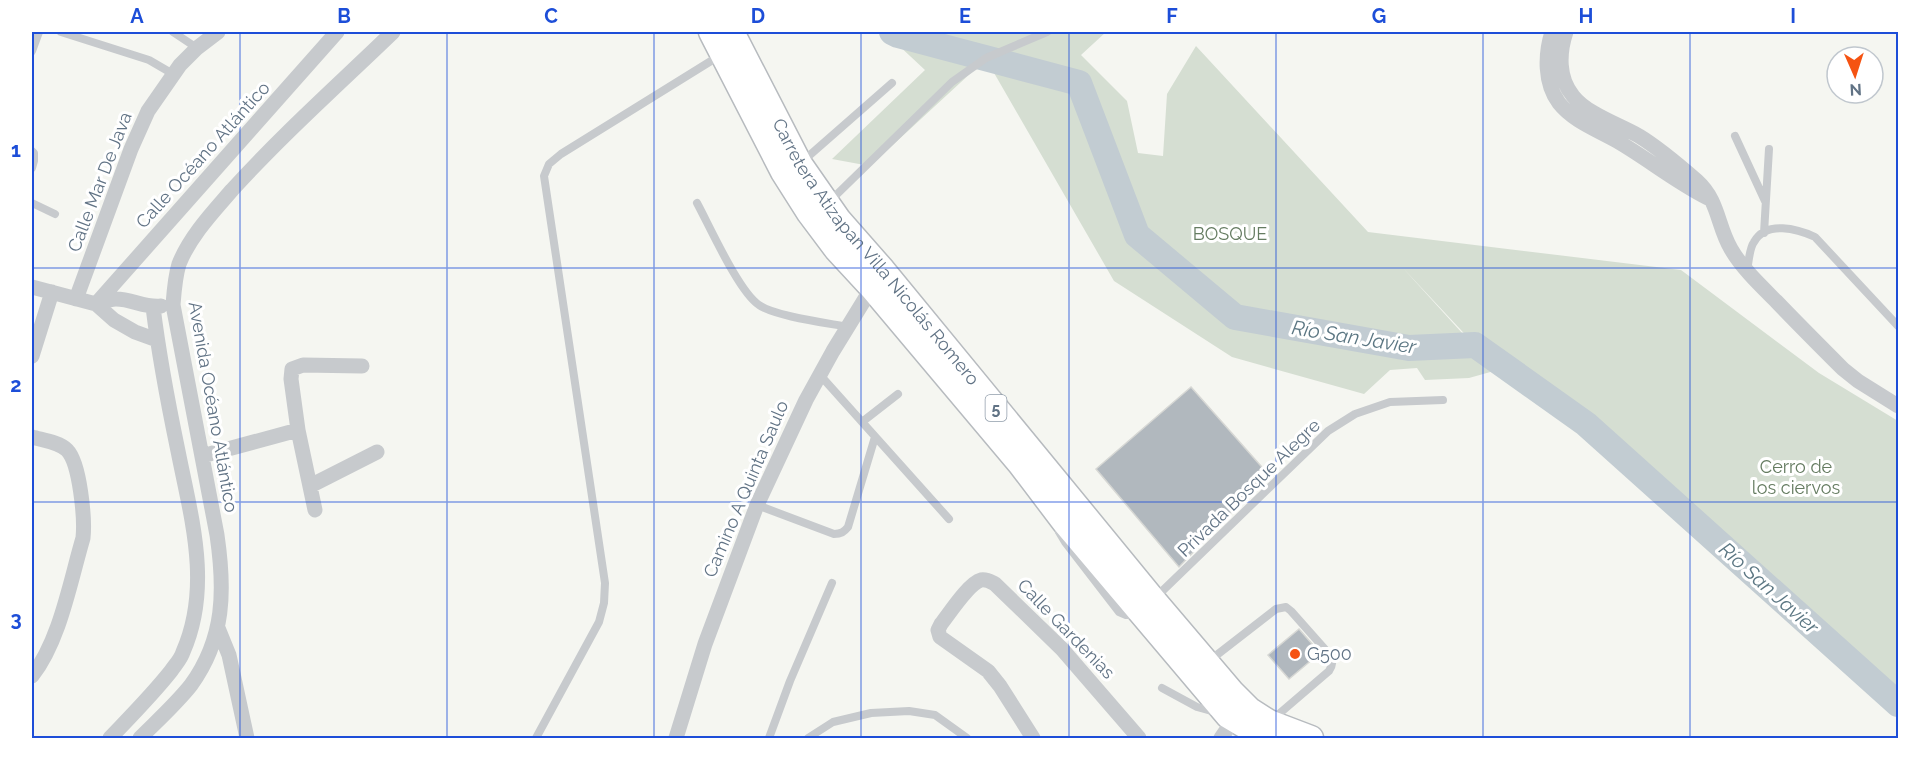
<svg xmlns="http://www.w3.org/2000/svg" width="1930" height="770" font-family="Raleway,sans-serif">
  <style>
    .green { fill: #d5ded2 }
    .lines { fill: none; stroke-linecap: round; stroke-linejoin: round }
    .river { stroke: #c2ccd2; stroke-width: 26 }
    .building { fill: #b1b8be; stroke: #d6d7d4; stroke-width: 1.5 }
    .primary-casing { stroke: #b7bbbf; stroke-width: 27 }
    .lane { stroke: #c7cacd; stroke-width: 8 }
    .street { stroke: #c7cacd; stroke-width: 15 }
    .primary { stroke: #fff; stroke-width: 24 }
    .grid { fill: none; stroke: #1d4ed8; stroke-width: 1.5; stroke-opacity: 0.55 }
    .poi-dot { fill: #f55312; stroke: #fff; stroke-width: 2 }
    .labels { text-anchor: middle; stroke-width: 6; stroke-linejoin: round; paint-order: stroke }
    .shield { fill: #fff; stroke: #909daa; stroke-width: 1.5 }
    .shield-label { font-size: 16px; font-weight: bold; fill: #617385 }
    .street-label { font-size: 18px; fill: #617385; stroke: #fff }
    .park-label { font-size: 18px; fill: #657c61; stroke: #fff }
    .poi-label { font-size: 18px; fill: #617385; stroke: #fff; text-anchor: start }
    .water-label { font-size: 20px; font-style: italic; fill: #5c7783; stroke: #fff }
    .neatline { fill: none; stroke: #1d4ed8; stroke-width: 2 }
    .grid-label { font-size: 20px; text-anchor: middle; font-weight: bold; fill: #1d4ed8 }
  </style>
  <rect width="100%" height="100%" fill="#f5f6f1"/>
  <path class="green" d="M 931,32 L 1106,32 L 1081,55 L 1127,101 L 1138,153 L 1163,156 L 1167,94 L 1196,46 L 1368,232 L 1681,270 L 1819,373 L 1898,421 L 1898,704 L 1586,424 L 1475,345 L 1402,267 L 1473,345 L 1501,369 L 1469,378 L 1425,380 L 1417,368 L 1390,370 L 1364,394 L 1232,357 L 1114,281 L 986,59 L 870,166 L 832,159 L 925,70 L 895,42 Z"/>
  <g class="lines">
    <path class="river" d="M 892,32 L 898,35 L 1079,83 L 1137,235 L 1235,317 L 1409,348 L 1475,345 L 1586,424 L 1898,704"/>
  </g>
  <path class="building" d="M 1191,387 L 1268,474 L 1179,567 L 1096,469 Z
    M 1299,629 L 1320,653 L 1289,679 L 1268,655 Z"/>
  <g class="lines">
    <g class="primary-casing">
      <g id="primary">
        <path d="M 711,32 L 783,172 L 809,213 L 836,249 L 872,288 L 1020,464 L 1064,522 L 1228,716 L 1265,738"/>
        <path id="s1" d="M 732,32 L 800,164 L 839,220 L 883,270 L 1153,599 L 1232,692 L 1250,710 L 1269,722 L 1311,738"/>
      </g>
    </g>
    <path class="lane" d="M 61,32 L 149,60 L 173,74
      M 173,32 L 197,48
      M 32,51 L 39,32
      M 1735,136 L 1765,201
      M 32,151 L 34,153 L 34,161 L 32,168
      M 803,161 L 892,83
      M 830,201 L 952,82 L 986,58 L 1047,32
      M 32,203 L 55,214
      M 697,203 C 710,227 739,292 759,305 C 774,316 827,323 848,327
      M 1764,233 L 1769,149
      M 1747,270 C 1749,262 1749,249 1754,242 C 1766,220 1798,229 1815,237 L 1898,326
      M 820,375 L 949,519
      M 862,422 L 898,394
      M 757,505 L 834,534 C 841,534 844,532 848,527 L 875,437
      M 1059,532 L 1065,542 L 1119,612 L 1126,615 L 1135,615
      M 1155,598 L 1328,431 L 1355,414 L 1390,402 L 1443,400
      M 1209,661 L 1276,609 L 1286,607 L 1291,611 L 1330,655 C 1333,661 1333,665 1329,671 L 1273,719
      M 1162,688 L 1197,707 L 1215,712
      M 536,738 L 599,622 L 604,603 L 605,583 L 544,176 L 549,164 L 561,154 L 719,56
      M 769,738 L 790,681 L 832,583
      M 808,738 L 833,722 L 871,713 L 909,711 L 935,715 L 967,738"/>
    <path class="street" d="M 1552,32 C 1545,54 1544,83 1559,103 C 1573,121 1598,130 1617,141 C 1648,159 1676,182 1708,198
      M 1566,32 C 1559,53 1558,78 1573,96 C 1587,114 1620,125 1639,136 C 1657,147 1681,167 1697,181 C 1719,201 1717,225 1731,249 C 1742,268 1760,285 1776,301 C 1798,324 1820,346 1843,369 L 1858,381 L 1898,406
      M 32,287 L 96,304 L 114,320 L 135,332 L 157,340
      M 76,299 L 131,149 L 148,111 L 180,65 L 197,48 L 218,32
      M 96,304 L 337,32
      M 97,304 C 103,302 110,299 116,299 C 132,299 145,308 161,306
      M 32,356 L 52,292
      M 32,437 C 42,440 59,442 67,450 C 80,463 85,519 83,538 C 70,582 60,640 32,676
      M 202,456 L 298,430
      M 310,486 L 377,452
      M 315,510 L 298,430 L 291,379 L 292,369 L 303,365 L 362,366
      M 218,628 L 229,655 L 247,738
      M 110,738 C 131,716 152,695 171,671 C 175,665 181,659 183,652 C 212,586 191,517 178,451 C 168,403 159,356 153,307
      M 140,738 C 157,721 176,704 191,685 C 225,638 225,590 217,535 L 173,305 C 174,292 175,277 179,264 C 190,236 213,212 232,190 C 283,134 339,84 393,32
      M 676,738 L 705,644 L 757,505 L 806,400 L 833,351 L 876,281
      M 1033,738 L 1000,686 L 988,671 L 940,637 L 938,630 L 941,624 C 949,614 969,583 981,580 C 987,579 991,582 995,584 L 1062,649 L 1139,738
      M 1221,738 L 1230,725"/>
    <use href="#primary" class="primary"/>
  </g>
  <path class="grid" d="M 240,32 L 240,738M 447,32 L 447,738M 654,32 L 654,738M 861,32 L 861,738M 1069,32 L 1069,738M 1276,32 L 1276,738M 1483,32 L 1483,738M 1690,32 L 1690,738M 32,268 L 1898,268M 32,502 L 1898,502"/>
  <circle class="poi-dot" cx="1295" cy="654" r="6"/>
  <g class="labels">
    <rect class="shield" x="985.5" y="395" width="21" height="26" rx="4.5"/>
    <g class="shield-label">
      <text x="996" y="414">5</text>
    </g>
    <g class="street-label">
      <text transform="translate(203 155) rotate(-48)" y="6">Calle Océano Atlántico</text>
      <text transform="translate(100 182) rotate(-69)" y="6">Calle Mar De Java</text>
      <text dy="6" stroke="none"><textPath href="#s1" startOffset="264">Carretera Atizapan Villa Nicolás Romero</textPath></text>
      <text transform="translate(213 407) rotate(80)" y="6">Avenida Océano Atlántico</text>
      <text transform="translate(1249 488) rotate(-44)" y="6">Privada Bosque Alegre</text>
      <text transform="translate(746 489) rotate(-67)" y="6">Camino A Quinta Saulo</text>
      <text transform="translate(1066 629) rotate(46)" y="6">Calle Gardenias</text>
    </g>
    <g class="park-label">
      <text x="1230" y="240">BOSQUE</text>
      <text x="1796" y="473">Cerro de<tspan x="1796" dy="21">los ciervos</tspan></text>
    </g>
    <g class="poi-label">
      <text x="1307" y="660">G500</text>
    </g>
    <g class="water-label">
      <text transform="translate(1354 337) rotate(9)" y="7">Río San Javier</text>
      <text transform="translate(1769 588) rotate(42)" y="7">Río San Javier</text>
    </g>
  </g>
  <rect width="1930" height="770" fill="none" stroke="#ffffff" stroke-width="66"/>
  <g transform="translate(1855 75) rotate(177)"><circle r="28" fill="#ffffff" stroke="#c0c7ce" stroke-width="1.5"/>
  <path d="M0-4.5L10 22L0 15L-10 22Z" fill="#f55312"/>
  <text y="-9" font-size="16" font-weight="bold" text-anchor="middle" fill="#617385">N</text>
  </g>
  <rect x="33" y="33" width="1864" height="704" class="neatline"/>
  <g class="grid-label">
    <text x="137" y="23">A</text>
    <text x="344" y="23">B</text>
    <text x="551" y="23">C</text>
    <text x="758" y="23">D</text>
    <text x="965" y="23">E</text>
    <text x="1172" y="23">F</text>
    <text x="1379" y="23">G</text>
    <text x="1586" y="23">H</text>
    <text x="1793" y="23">I</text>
    <text x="16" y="157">1</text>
    <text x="16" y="392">2</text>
    <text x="16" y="626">3</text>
  </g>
</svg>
